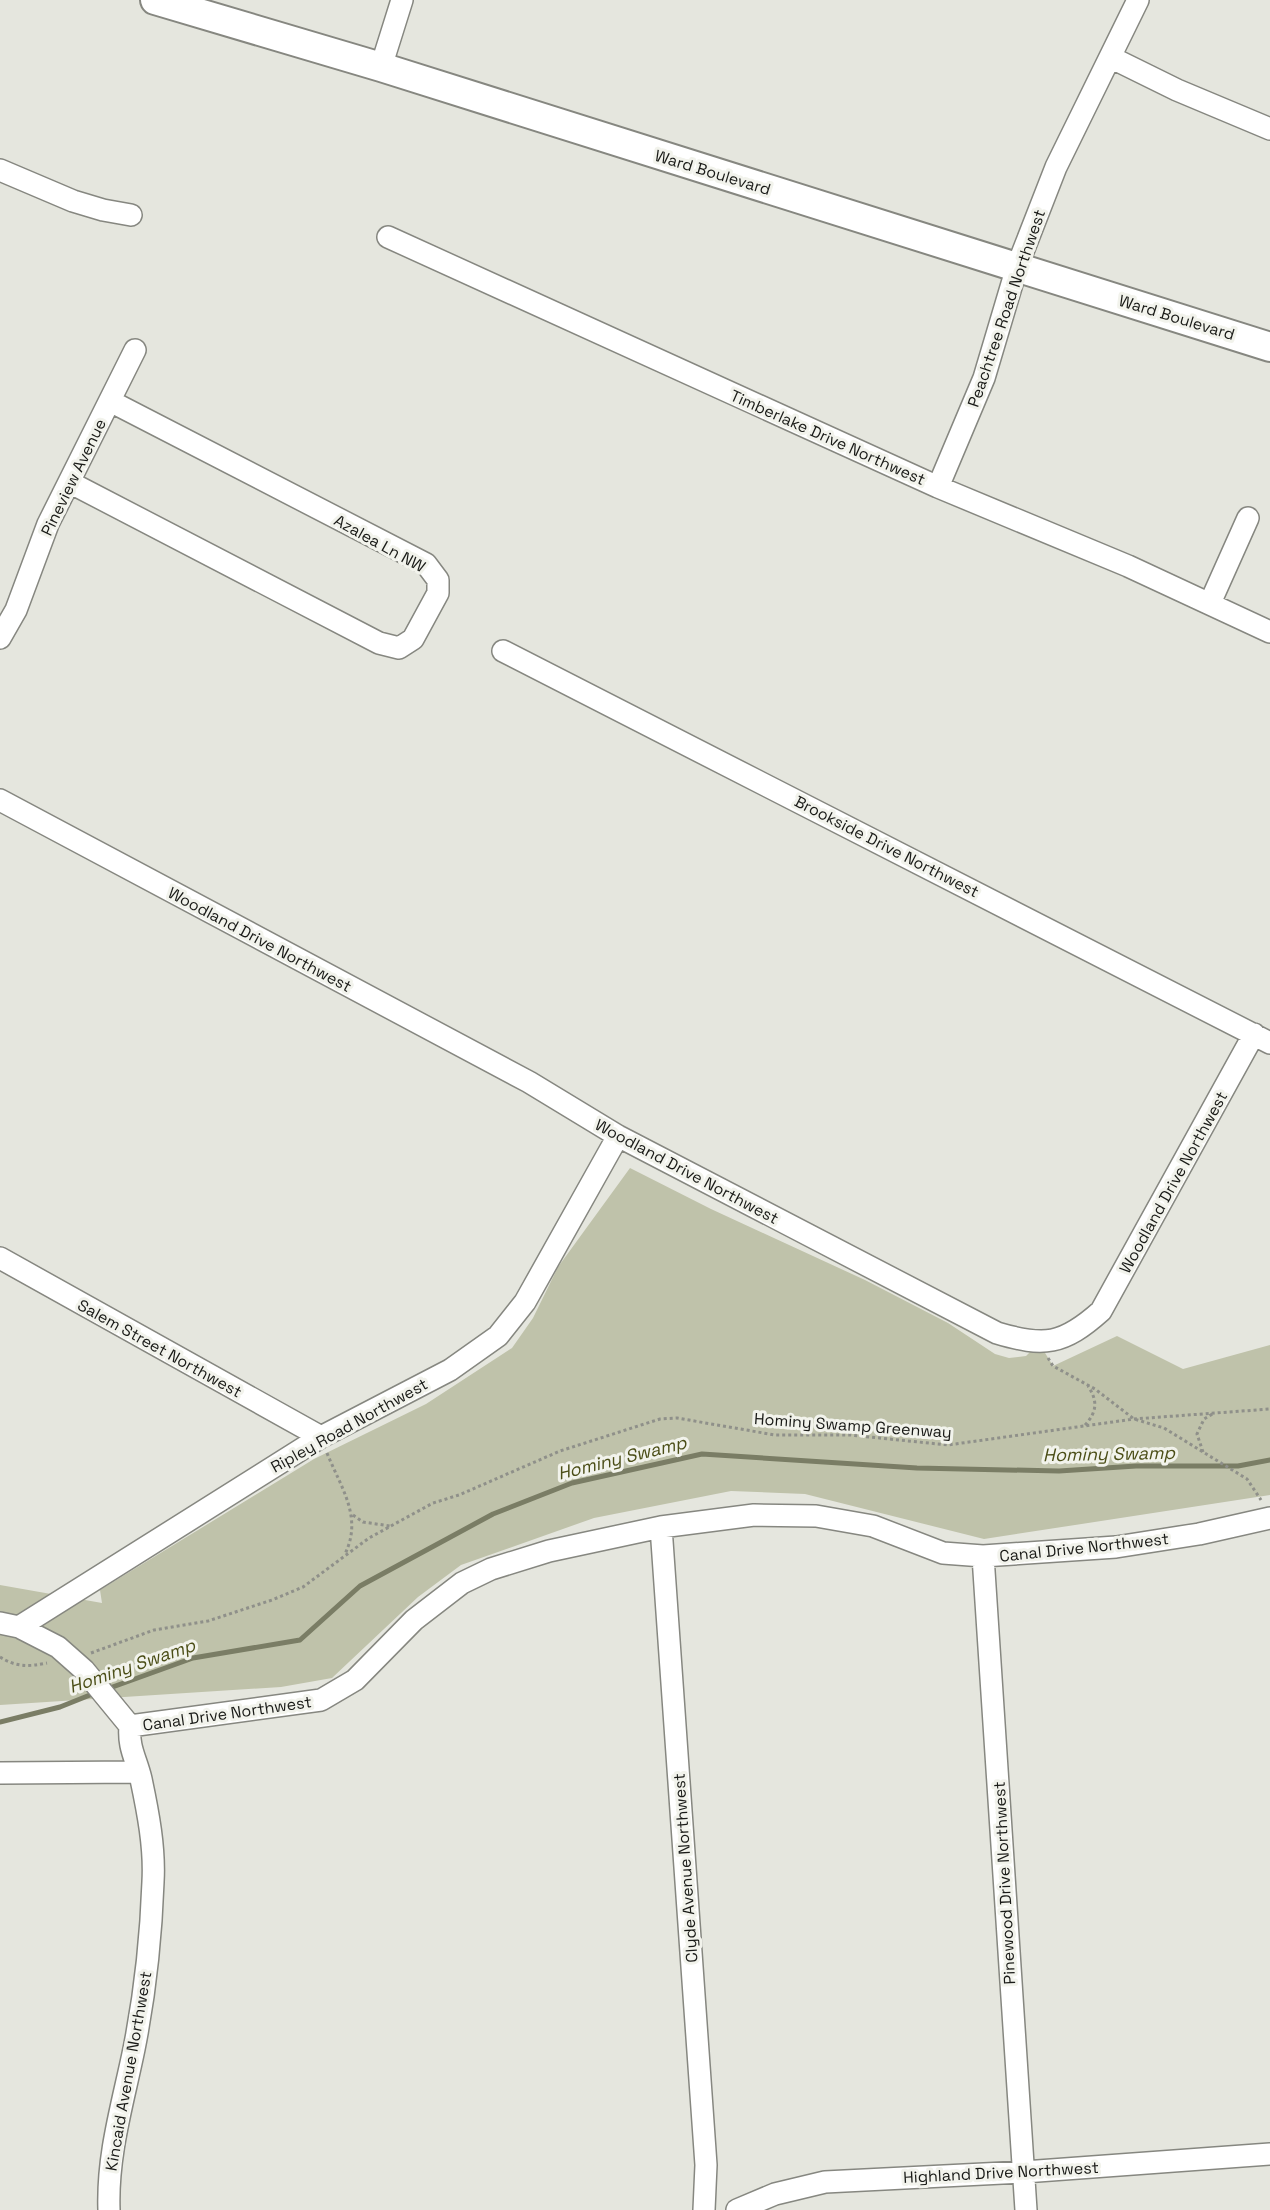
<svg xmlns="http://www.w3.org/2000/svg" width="1270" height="2210" font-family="'Space Grotesk',sans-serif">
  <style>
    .green { fill: #bfc2aa }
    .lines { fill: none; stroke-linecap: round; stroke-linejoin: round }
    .stream { stroke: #7a7d65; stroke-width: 5 }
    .minor-casing { stroke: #868780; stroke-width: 24 }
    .secondary-casing { stroke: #868780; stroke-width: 32 }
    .path { stroke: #8f908a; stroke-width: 3; stroke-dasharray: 3 3; stroke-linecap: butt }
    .minor { stroke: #fff; stroke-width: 21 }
    .secondary { stroke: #fff; stroke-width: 28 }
    .labels { text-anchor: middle; stroke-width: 6; stroke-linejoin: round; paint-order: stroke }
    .street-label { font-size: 16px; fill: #191a17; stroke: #f2f3ec }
    .water-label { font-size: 18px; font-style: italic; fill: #4b4e17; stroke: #f2f3ec }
  </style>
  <rect width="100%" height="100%" fill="#e5e6de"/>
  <path class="green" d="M 630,1168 L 711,1209 L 865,1280 L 948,1323 L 995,1354 L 1009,1358 L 1026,1356 L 1039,1343 L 1053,1366 L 1117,1336 L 1183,1369 L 1270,1345 L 1270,1495 L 984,1539 L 805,1494 L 731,1491 L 594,1518 L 461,1565 L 418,1597 L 332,1678 L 281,1687 L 0,1705 L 0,1585 L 102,1603 L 100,1590 L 314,1459 L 426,1404 L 512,1348 L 533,1318 L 558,1267 Z"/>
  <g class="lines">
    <path class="stream" d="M 107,1689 L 193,1658 L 300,1640 L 360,1586 L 493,1514 L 572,1483 L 702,1454 L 917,1468 L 1059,1471 L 1136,1466 L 1238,1466 L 1270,1460
      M 0,1722 L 60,1707 L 95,1693"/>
    <g class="minor-casing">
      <path id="minor" d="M 1110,57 L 1177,90 L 1270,129
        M 381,67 L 402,0
        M 0,170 L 73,201 L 103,210 L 131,215
        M 388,237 L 938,487 L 1128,566 L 1270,632
        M 69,482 L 379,643 L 399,648 L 413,639 L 438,593 L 438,580 L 426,564 L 110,401
        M 938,487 L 984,378 L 1017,267 L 1056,167 L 1138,0
        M 1210,603 L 1248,518
        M 0,638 L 16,610 L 48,524 L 135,350
        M 503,651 L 1270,1043
        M 0,800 L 529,1082 L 618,1136 L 997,1333 C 1044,1347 1063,1345 1101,1311 L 1254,1034
        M 0,1258 L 321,1437
        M 661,1527 L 706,2165 L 704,2210
        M 983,1556 L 1026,2210
        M 0,1623 L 19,1627 L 321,1437 L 450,1370 L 498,1336 L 525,1302 L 618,1136
        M 19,1627 L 58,1647 L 84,1670 L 130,1726 C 128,1748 136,1758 141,1779 C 148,1812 155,1848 153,1882 C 151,1938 145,1994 134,2049 C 123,2103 107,2154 109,2210
        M 130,1726 L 321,1700 L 355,1680 L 414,1620 L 462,1583 L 491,1569 L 549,1551 L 661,1527 L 754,1515 L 816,1516 L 873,1526 L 943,1553 L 983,1556 L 1116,1547 L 1199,1534 L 1270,1518
        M 0,1773 L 139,1772
        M 737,2210 L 775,2194 L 825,2182 L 1024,2172 L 1270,2154"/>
    </g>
    <g class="secondary-casing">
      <path id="secondary" d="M 155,0 L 381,67 L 1270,347"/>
    </g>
    <path class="path" d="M 1048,1358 L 1053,1366 L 1095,1389 L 1134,1419 L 1164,1428 L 1247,1479 L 1261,1500
      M 1085,1425 C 1097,1412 1098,1401 1088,1386
      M 1203,1452 L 1197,1434 L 1204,1419 L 1214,1413
      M 327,1453 C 341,1488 363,1517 345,1554
      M 353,1515 L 363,1522 L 390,1526
      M 91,1653 L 154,1630 L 208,1621 L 272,1600 L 303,1587 L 369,1538 L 433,1503 L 459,1495 L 560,1451 L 660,1419 L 677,1418 L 775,1435 L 850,1435 L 948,1445 L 1134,1419 L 1270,1409
      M 0,1657 C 16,1667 28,1667 47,1663"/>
    <use href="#minor" class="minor"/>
    <use href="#secondary" class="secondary"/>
  </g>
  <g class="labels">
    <g class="street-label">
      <text transform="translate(713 172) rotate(17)" y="6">Ward Boulevard</text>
      <text transform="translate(1006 308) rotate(-71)" y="6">Peachtree Road Northwest</text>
      <text transform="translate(1177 317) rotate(17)" y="6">Ward Boulevard</text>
      <text transform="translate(828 437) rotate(24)" y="6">Timberlake Drive Northwest</text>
      <text transform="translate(73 477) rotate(-64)" y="6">Pineview Avenue</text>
      <text transform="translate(380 543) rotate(29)" y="6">Azalea Ln NW</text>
      <text transform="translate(887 846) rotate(27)" y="6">Brookside Drive Northwest</text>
      <text transform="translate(260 939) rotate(28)" y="6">Woodland Drive Northwest</text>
      <text transform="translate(687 1171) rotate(28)" y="6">Woodland Drive Northwest</text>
      <text transform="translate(1173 1182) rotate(-61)" y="6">Woodland Drive Northwest</text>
      <text transform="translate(160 1348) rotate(29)" y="6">Salem Street Northwest</text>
      <text transform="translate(349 1425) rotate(-29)" y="6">Ripley Road Northwest</text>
      <text transform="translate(853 1425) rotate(4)" y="6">Hominy Swamp Greenway</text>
      <text transform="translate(1084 1547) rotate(-6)" y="6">Canal Drive Northwest</text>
      <text transform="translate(227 1713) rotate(-8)" y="6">Canal Drive Northwest</text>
      <text transform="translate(685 1868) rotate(-94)" y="6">Clyde Avenue Northwest</text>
      <text transform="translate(1004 1883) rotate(-93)" y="6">Pinewood Drive Northwest</text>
      <text transform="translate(128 2071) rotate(-80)" y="6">Kincaid Avenue Northwest</text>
      <text transform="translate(1001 2172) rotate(-3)" y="6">Highland Drive Northwest</text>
    </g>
    <g class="water-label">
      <text transform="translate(1109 1454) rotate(-1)" y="6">Hominy Swamp</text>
      <text transform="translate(622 1458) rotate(-14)" y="6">Hominy Swamp</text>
      <text transform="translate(132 1666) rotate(-19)" y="6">Hominy Swamp</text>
    </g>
  </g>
</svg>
